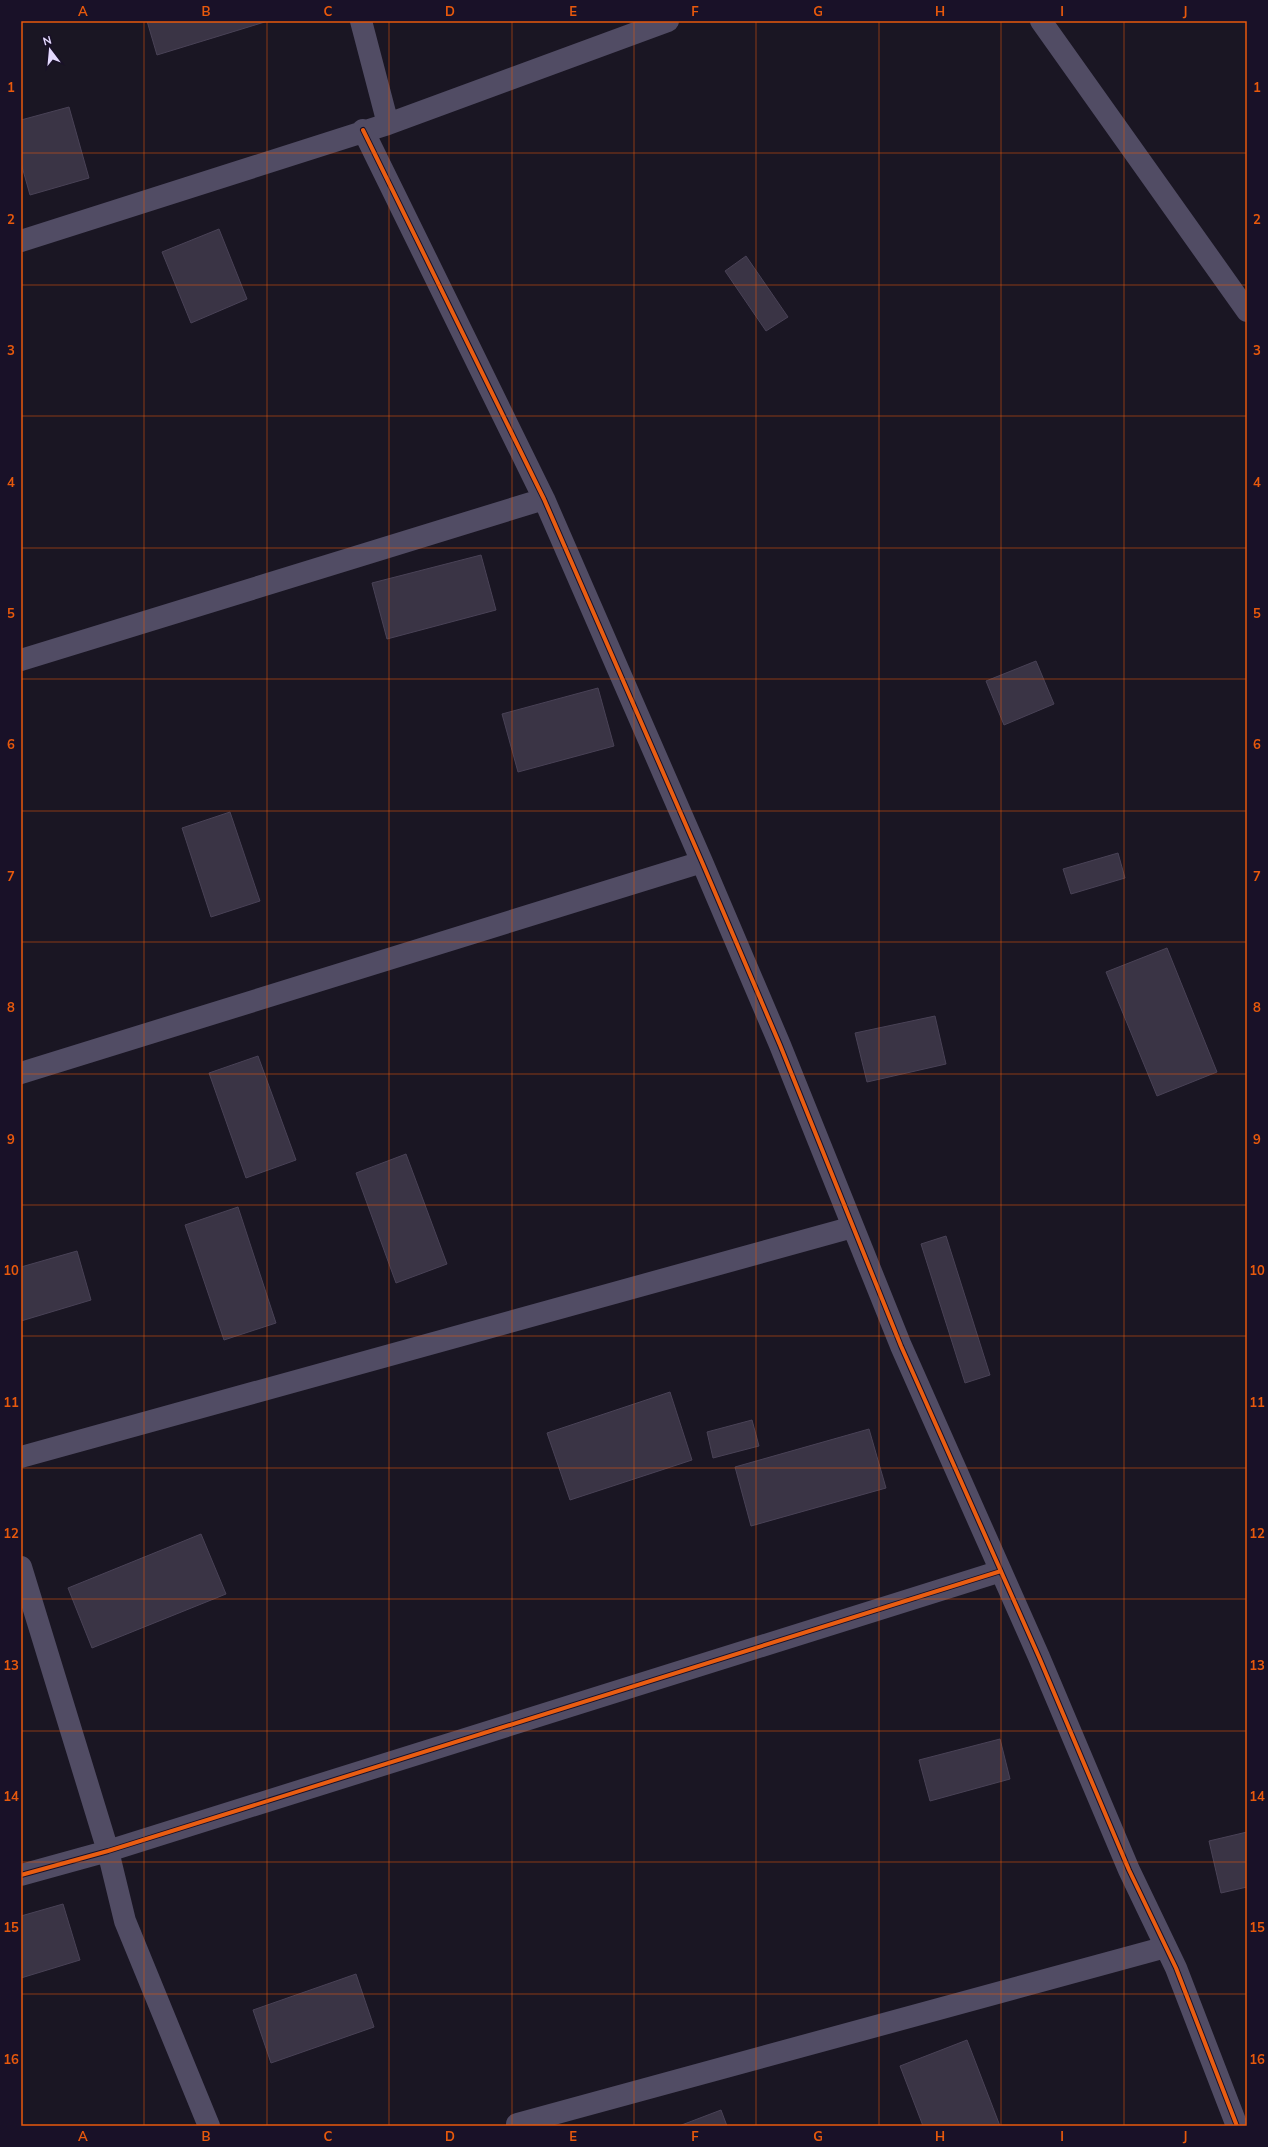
<svg xmlns="http://www.w3.org/2000/svg" width="1268" height="2147" font-family="Mulish,sans-serif">
  <style>
    .building { fill: #3a3445; stroke: #494256 }
    .lines { fill: none; stroke-linecap: round; stroke-linejoin: round }
    .minor { stroke: #514c64; stroke-width: 22 }
    .cycleway-casing { stroke: #191128; stroke-width: 6 }
    .cycleway { stroke: #e95d12; stroke-width: 4 }
    .grid { fill: none; stroke: #e8590c; stroke-width: 1; stroke-opacity: 0.55 }
    .neatline { fill: none; stroke: #e8590c; stroke-width: 1.5 }
    .grid-label { font-size: 13px; text-anchor: middle; font-weight: bold; fill: #e8590c }
  </style>
  <rect width="100%" height="100%" fill="#1a1623"/>
  <path class="building" d="M 147,21 L 268,21 L 157,55 Z
    M 69,107 L 89,178 L 30,195 L 21,163 L 21,120 Z
    M 219,229 L 247,299 L 191,323 L 162,252 Z
    M 746,256 L 788,317 L 766,331 L 725,271 Z
    M 481,555 L 496,610 L 387,639 L 372,583 Z
    M 1036,661 L 1054,704 L 1004,725 L 986,681 Z
    M 598,688 L 614,746 L 518,772 L 502,714 Z
    M 230,812 L 260,901 L 211,917 L 182,828 Z
    M 1118,853 L 1125,878 L 1071,894 L 1063,869 Z
    M 1167,948 L 1217,1072 L 1157,1096 L 1106,972 Z
    M 935,1016 L 946,1064 L 867,1082 L 855,1033 Z
    M 258,1056 L 296,1160 L 246,1178 L 209,1073 Z
    M 406,1154 L 447,1264 L 396,1283 L 356,1173 Z
    M 238,1207 L 276,1323 L 224,1340 L 185,1225 Z
    M 946,1236 L 990,1375 L 965,1383 L 921,1244 Z
    M 77,1251 L 91,1300 L 21,1321 L 21,1267 Z
    M 670,1392 L 692,1460 L 570,1500 L 547,1433 Z
    M 752,1420 L 759,1446 L 713,1458 L 707,1432 Z
    M 869,1429 L 886,1488 L 751,1526 L 735,1467 Z
    M 201,1534 L 226,1594 L 92,1648 L 68,1588 Z
    M 1000,1739 L 1010,1779 L 930,1801 L 919,1760 Z
    M 1247,1832 L 1247,1887 L 1221,1893 L 1209,1841 Z
    M 63,1904 L 80,1960 L 21,1978 L 21,1916 Z
    M 356,1974 L 374,2027 L 271,2063 L 253,2010 Z
    M 967,2040 L 1000,2126 L 923,2126 L 900,2066 Z
    M 721,2110 L 727,2126 L 679,2126 Z"/>
  <g class="lines">
    <path class="minor" d="M 361,21 L 388,124
      M 1041,21 L 1247,311
      M 363,130 L 544,499 L 702,862 L 780,1045 L 901,1346 L 1039,1657 L 1129,1870 L 1176,1968 L 1237,2126
      M 21,241 L 388,124 L 668,21
      M 21,660 L 544,499
      M 21,1073 L 702,862
      M 21,1457 L 853,1227
      M 21,1567 L 108,1851 L 125,1921 L 209,2126
      M 21,1875 L 108,1851 L 1001,1571
      M 517,2124 L 1166,1947"/>
    <g class="cycleway-casing">
      <path id="cycleway" d="M 363,130 L 544,499 L 702,862 L 780,1045 L 901,1346 L 1039,1657 L 1129,1870 L 1176,1968 L 1237,2126
        M 21,1875 L 108,1851 L 1001,1571"/>
    </g>
    <use href="#cycleway" class="cycleway"/>
  </g>
  <path class="grid" d="M 144,21 L 144,2126M 267,21 L 267,2126M 389,21 L 389,2126M 512,21 L 512,2126M 634,21 L 634,2126M 756,21 L 756,2126M 879,21 L 879,2126M 1001,21 L 1001,2126M 1124,21 L 1124,2126M 21,153 L 1247,153M 21,285 L 1247,285M 21,416 L 1247,416M 21,548 L 1247,548M 21,679 L 1247,679M 21,811 L 1247,811M 21,942 L 1247,942M 21,1074 L 1247,1074M 21,1205 L 1247,1205M 21,1336 L 1247,1336M 21,1468 L 1247,1468M 21,1599 L 1247,1599M 21,1731 L 1247,1731M 21,1862 L 1247,1862M 21,1994 L 1247,1994"/>
  <rect width="1268" height="2147" fill="none" stroke="#191128" stroke-width="44"/>
  <g transform="translate(50 50) rotate(344)" stroke="#191128" stroke-width="3" paint-order="stroke">
  <path d="M0-3L7 15L0 10L-7 15Z" fill="#e4dafe"/>
  <text y="-6" font-size="11" font-weight="bold" text-anchor="middle" fill="#e4dafe">N</text>
  </g>
  <rect x="22" y="22" width="1224" height="2103" class="neatline"/>
  <g class="grid-label">
    <text x="83" y="16">A</text>
    <text x="206" y="16">B</text>
    <text x="328" y="16">C</text>
    <text x="450" y="16">D</text>
    <text x="573" y="16">E</text>
    <text x="695" y="16">F</text>
    <text x="818" y="16">G</text>
    <text x="940" y="16">H</text>
    <text x="1062" y="16">I</text>
    <text x="1185" y="16">J</text>
    <text x="11" y="92">1</text>
    <text x="1257" y="92">1</text>
    <text x="11" y="224">2</text>
    <text x="1257" y="224">2</text>
    <text x="11" y="355">3</text>
    <text x="1257" y="355">3</text>
    <text x="11" y="487">4</text>
    <text x="1257" y="487">4</text>
    <text x="11" y="618">5</text>
    <text x="1257" y="618">5</text>
    <text x="11" y="749">6</text>
    <text x="1257" y="749">6</text>
    <text x="11" y="881">7</text>
    <text x="1257" y="881">7</text>
    <text x="11" y="1012">8</text>
    <text x="1257" y="1012">8</text>
    <text x="11" y="1144">9</text>
    <text x="1257" y="1144">9</text>
    <text x="11" y="1275">10</text>
    <text x="1257" y="1275">10</text>
    <text x="11" y="1407">11</text>
    <text x="1257" y="1407">11</text>
    <text x="11" y="1538">12</text>
    <text x="1257" y="1538">12</text>
    <text x="11" y="1670">13</text>
    <text x="1257" y="1670">13</text>
    <text x="11" y="1801">14</text>
    <text x="1257" y="1801">14</text>
    <text x="11" y="1932">15</text>
    <text x="1257" y="1932">15</text>
    <text x="11" y="2064">16</text>
    <text x="1257" y="2064">16</text>
    <text x="83" y="2141">A</text>
    <text x="206" y="2141">B</text>
    <text x="328" y="2141">C</text>
    <text x="450" y="2141">D</text>
    <text x="573" y="2141">E</text>
    <text x="695" y="2141">F</text>
    <text x="818" y="2141">G</text>
    <text x="940" y="2141">H</text>
    <text x="1062" y="2141">I</text>
    <text x="1185" y="2141">J</text>
  </g>
</svg>
